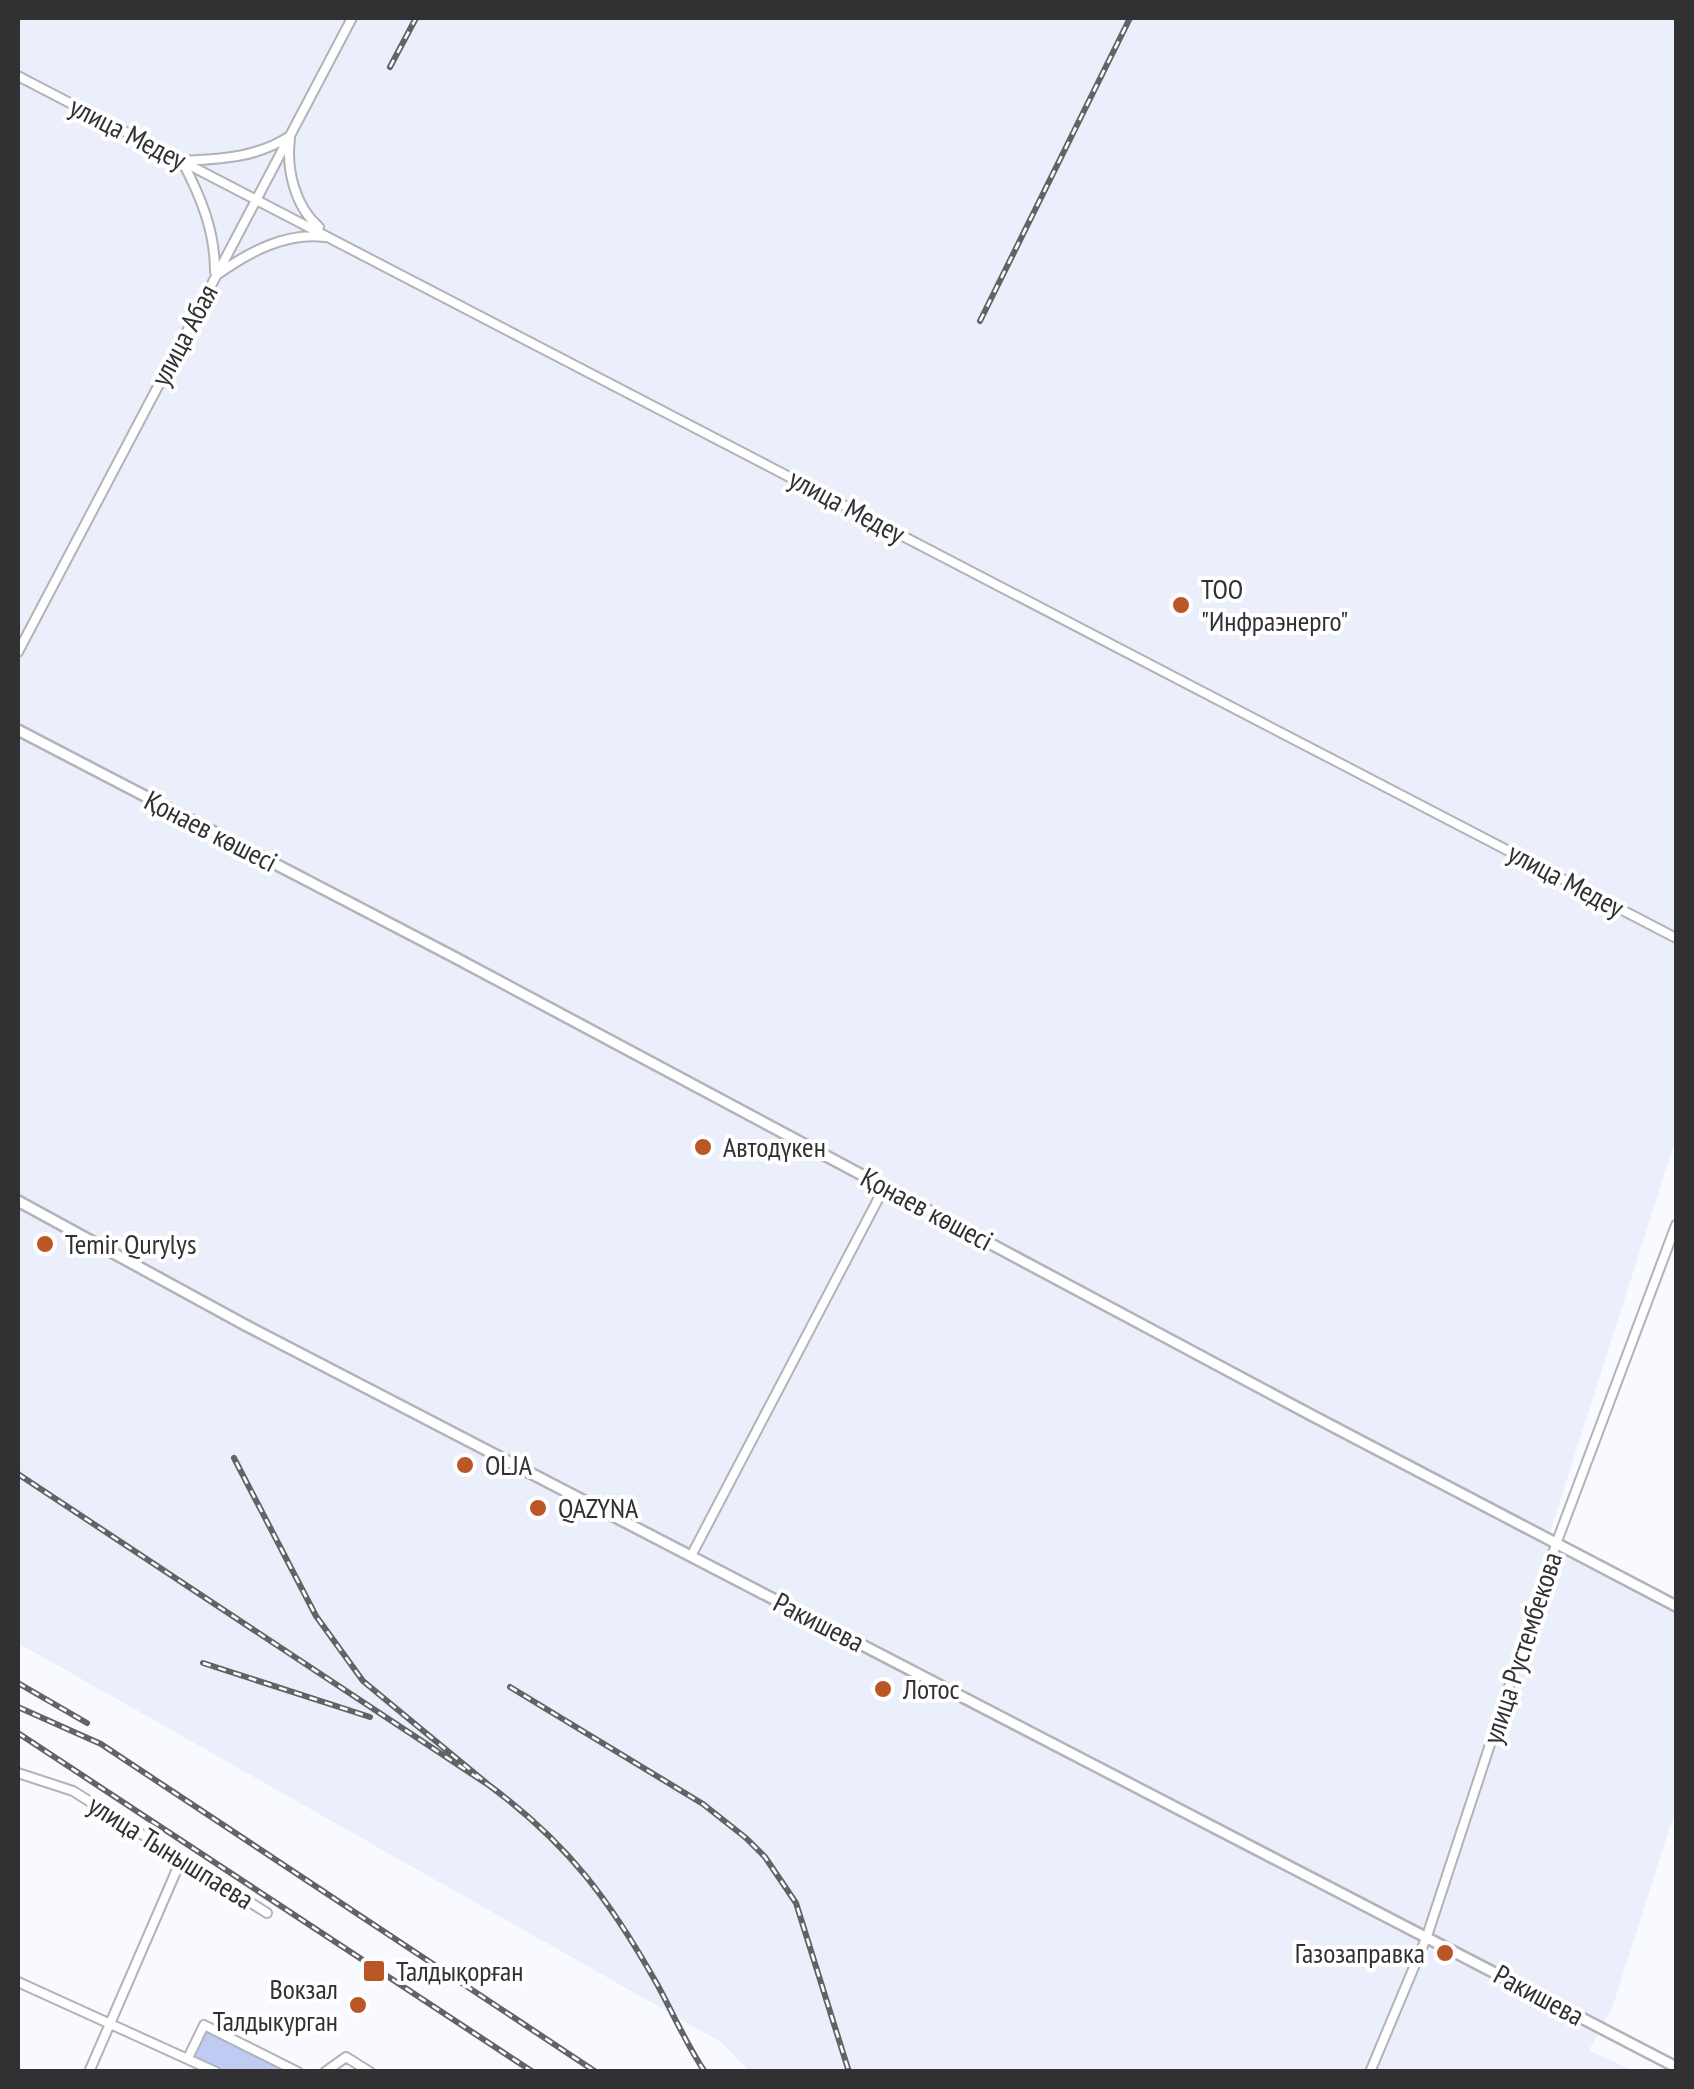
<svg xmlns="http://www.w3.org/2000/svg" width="1694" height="2089" font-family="'PT Sans Narrow',sans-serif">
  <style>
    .built { fill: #ebeffb }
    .green { fill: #c0cbf4 }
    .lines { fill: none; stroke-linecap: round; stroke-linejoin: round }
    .minor-casing { stroke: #b1b3b8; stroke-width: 12 }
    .tertiary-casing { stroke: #b1b3b8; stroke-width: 14 }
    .minor { stroke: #fff; stroke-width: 8 }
    .tertiary { stroke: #fff; stroke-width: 9 }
    .rail-casing { stroke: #626365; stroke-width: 6 }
    .rail { stroke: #fff; stroke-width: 2.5; stroke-dasharray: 8; stroke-linecap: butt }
    .poi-dot { fill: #bb5626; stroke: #fff; stroke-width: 4 }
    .labels { text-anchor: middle; stroke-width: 8; stroke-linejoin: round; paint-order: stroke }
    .street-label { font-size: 28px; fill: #313133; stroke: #fff }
    .poi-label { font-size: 28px; fill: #313133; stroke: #fff; text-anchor: start }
  </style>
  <rect width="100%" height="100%" fill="#f9faff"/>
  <path class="built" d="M 18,18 L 1676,18 L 1676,1138 L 1546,1545 L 1676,1607 L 1676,1808 L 1612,2009 L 1589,2050 L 1633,2071 L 749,2071 L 721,2042 L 18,1643 Z"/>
  <path class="green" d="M 205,2030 L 291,2071 L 222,2071 L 194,2058 Z"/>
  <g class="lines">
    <g class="minor-casing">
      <path id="minor" d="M 18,76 L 1676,938
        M 290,139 C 286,169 295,207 319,227
        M 215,272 C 215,231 201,197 182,161 C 221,159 256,158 290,136
        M 218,274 C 249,252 286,232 325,237
        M 18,652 L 352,18
        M 691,1556 L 885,1186
        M 18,1773 L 73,1791 L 267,1913
        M 18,1982 L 216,2072
        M 188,2058 L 204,2025 L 298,2072
        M 89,2072 L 181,1860
        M 325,2072 L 346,2057 L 370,2072
        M 1370,2072 L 1427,1936 L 1556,1544 L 1676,1225"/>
    </g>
    <g class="tertiary-casing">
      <path id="tertiary" d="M 18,730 L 454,957 L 1313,1416 L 1676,1606
        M 18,1201 L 247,1326 L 1676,2067"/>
    </g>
    <use href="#minor" class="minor"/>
    <use href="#tertiary" class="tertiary"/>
    <g class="rail-casing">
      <path id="rail" d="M 390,67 L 416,18
        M 980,321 L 1130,18
        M 18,1474 L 490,1786 L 363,1681 L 316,1616 L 234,1458
        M 203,1663 L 370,1717
        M 18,1683 L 87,1723
        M 510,1687 L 703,1804 L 746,1838 L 765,1857 L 796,1903 L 849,2072
        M 18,1707 L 101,1744 L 596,2072
        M 18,1733 L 533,2072
        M 490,1786 C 568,1844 609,1899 657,1984 C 673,2013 686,2044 705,2072"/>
    </g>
    <use href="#rail" class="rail"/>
  </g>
  <g class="poi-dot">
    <circle cx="1181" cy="605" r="10"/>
    <circle cx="703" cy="1147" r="10"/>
    <circle cx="45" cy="1244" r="10"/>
    <circle cx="465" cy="1465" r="10"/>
    <circle cx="538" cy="1508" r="10"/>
    <circle cx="883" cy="1689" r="10"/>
    <circle cx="1445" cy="1953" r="10"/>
    <rect x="362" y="1959" width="24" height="24" rx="5"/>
    <circle cx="358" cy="2005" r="10"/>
  </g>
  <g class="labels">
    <g class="street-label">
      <text transform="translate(128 133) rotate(27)" y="10">улица Медеу</text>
      <text transform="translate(184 335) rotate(-62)" y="10">улица Абая</text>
      <text transform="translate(847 506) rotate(28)" y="10">улица Медеу</text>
      <text transform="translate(211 831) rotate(27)" y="10">Қонаев көшесі</text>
      <text transform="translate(1566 880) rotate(28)" y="10">улица Медеу</text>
      <text transform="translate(927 1209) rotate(28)" y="10">Қонаев көшесі</text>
      <text transform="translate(819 1622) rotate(27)" y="10">Ракишева</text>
      <text transform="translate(1522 1648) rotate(-72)" y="10">улица Рустембекова</text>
      <text transform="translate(171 1852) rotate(32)" y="10">улица Тынышпаева</text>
      <text transform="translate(1539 1995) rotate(28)" y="10">Ракишева</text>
    </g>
    <g class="poi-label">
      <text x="1201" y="599">ТОО<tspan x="1201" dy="32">"Инфраэнерго"</tspan></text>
      <text x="723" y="1157">Автодүкен</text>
      <text x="65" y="1254">Temir Qurylys</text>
      <text x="485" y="1475">OLJA</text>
      <text x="558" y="1518">QAZYNA</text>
      <text x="903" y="1699">Лотос</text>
      <text x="1425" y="1963" text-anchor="end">Газозаправка</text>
      <text x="396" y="1981">Талдықорған</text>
      <text x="338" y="1999" text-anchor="end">Вокзал<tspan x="338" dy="32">Талдыкурган</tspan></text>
    </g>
  </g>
  <rect width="1694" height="2089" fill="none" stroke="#313133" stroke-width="40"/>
</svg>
